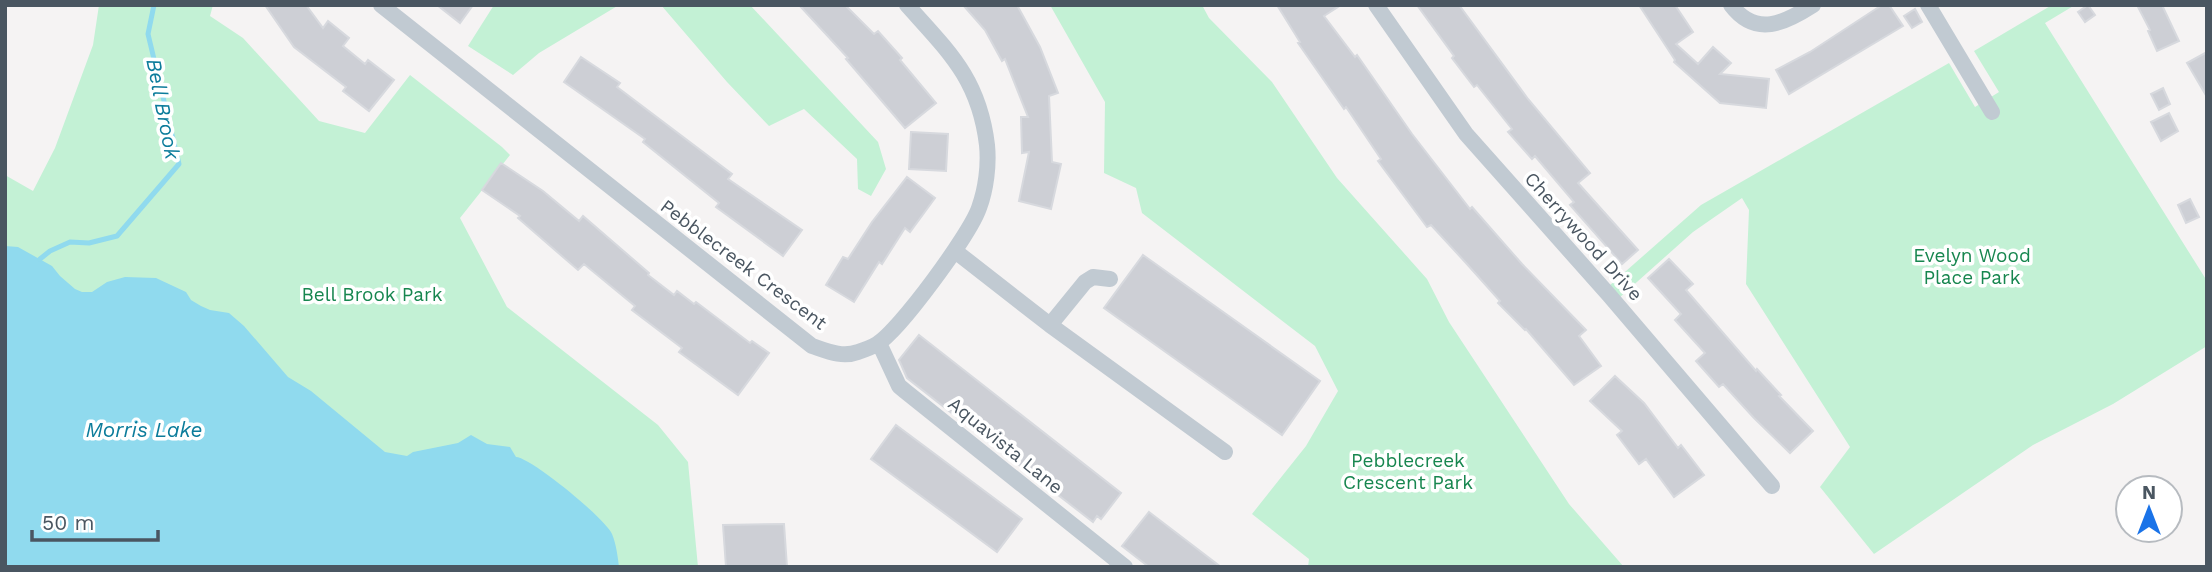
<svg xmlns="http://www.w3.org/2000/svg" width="2212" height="572" font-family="'Work Sans',sans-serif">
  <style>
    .green { fill: #c3f1d5 }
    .water { fill: #90daee }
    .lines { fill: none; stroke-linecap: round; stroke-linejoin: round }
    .stream { stroke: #90daee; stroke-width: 5 }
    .building { fill: #cdcfd5; stroke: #d7d9de; stroke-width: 2 }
    .minor { stroke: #c1cad2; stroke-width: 16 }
    .labels { text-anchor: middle; stroke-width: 7; stroke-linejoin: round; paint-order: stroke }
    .street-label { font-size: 19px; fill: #4a5661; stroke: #fff }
    .park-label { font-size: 19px; fill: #17864f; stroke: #fff }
    .water-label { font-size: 21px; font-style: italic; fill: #0c7c9b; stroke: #fff }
  </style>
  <rect width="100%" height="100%" fill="#f5f3f3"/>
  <path class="green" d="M 99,5 L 213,5 L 210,16 L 243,38 L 319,121 L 365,133 L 410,75 L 502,147 L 510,155 L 460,218 L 507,307 L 658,425 L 688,462 L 698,567 L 590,567 L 395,473 L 78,298 L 5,278 L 5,175 L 33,191 L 55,148 L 93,45 Z
    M 494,5 L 619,5 L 539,53 L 513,75 L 468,46 Z
    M 661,5 L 750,5 L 878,142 L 886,169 L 871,196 L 858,189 L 857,159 L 804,109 L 769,126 L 727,82 Z
    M 1050,5 L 1202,5 L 1209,18 L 1272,82 L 1337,178 L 1427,279 L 1449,322 L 1569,504 L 1624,567 L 1308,567 L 1309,559 L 1252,514 L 1306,446 L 1338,391 L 1315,346 L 1142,213 L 1136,188 L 1104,173 L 1105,102 Z
    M 2052,5 L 2075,5 L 2045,23 L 2207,281 L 2207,346 L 2113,404 L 2033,445 L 1874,554 L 1820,487 L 1850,447 L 1746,284 L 1749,210 L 1742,198 L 1693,232 L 1619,298 L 1609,286 L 1701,205 L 1949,63 L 1975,107 L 1999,92 L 1974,51 Z"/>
  <path class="water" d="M 5,246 L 18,247 L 52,266 L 60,276 L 75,289 L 82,292 L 92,292 L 107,282 L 125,277 L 156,278 L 186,292 L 191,300 L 201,306 L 210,310 L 229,313 L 244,326 L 288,377 L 311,391 L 385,452 L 407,456 L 413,452 L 458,443 L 471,435 L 487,444 L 510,447 L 516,457 C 530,457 605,518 612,534 C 616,543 618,558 619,567 L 5,567 Z"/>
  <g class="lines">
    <path class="stream" d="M 40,259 L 50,251 L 70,242 L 89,243 L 117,236 L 179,164 L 148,34 L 154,5"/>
  </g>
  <path class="building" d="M 265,5 L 306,5 L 323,28 L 328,21 L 349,38 L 343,46 L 365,64 L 368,60 L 394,80 L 369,111 L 343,91 L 346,87 L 294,47 Z
    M 437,5 L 473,5 L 460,23 Z
    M 799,5 L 845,5 L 874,34 L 878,31 L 902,58 L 900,60 L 936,103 L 905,128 L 846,59 L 848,58 Z
    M 963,5 L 1017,5 L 1040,47 L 1058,93 L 1049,96 L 1052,162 L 1061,164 L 1051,209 L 1019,201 L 1029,152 L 1022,153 L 1021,117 L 1028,117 L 1005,59 L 1002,61 L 985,30 Z
    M 1277,5 L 1341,5 L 1324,16 L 1355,57 L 1357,55 L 1412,134 L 1470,209 L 1472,207 L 1522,264 L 1586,330 L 1579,336 L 1601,366 L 1574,385 L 1526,329 L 1525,330 L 1498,303 L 1500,301 L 1466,263 L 1431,225 L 1427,227 L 1378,161 L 1381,159 L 1346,107 L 1344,109 L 1298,43 L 1300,42 Z
    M 1417,5 L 1459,5 L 1528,99 L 1590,173 L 1578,183 L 1638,250 L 1622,264 L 1570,205 L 1574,202 L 1535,156 L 1532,159 L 1508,132 L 1512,129 L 1477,85 L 1474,87 L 1452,58 L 1454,56 Z
    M 1639,5 L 1675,5 L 1693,32 L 1676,44 L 1698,64 L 1713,47 L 1731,63 L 1720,74 L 1769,79 L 1766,108 L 1720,103 L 1674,62 L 1675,60 Z
    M 1882,5 L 1889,5 L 1903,26 L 1789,94 L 1776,70 L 1810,52 Z
    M 2088,5 L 2095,15 L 2085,22 L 2078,12 Z
    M 2137,5 L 2162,5 L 2179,41 L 2157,51 L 2148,31 L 2150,30 Z
    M 1915,9 L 1922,22 L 1912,28 L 1904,16 Z
    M 2207,52 L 2207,97 L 2187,63 Z
    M 581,57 L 620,83 L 617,87 L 732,174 L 728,179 L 802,230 L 783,256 L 716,207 L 719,203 L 643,142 L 645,139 L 564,82 Z
    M 2163,88 L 2170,104 L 2159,110 L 2151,94 Z
    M 2169,113 L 2178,131 L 2161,141 L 2151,122 Z
    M 911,132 L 948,134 L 946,171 L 909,169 Z
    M 501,163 L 543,191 L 579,221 L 583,216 L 649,273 L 648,275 L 674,295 L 677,291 L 694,304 L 696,302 L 750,343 L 752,341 L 769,353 L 738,395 L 679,352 L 682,348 L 632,310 L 635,306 L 584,264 L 578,270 L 518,218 L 520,216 L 482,190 Z
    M 907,177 L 935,198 L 910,232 L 905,228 L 882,264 L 879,262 L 854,302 L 826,285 L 843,257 L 848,259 L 872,222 Z
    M 2190,199 L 2199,217 L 2186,223 L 2178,205 Z
    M 1143,255 L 1320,381 L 1282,435 L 1104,308 Z
    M 1669,259 L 1693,284 L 1686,290 L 1756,371 L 1757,369 L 1781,395 L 1779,396 L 1813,431 L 1790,453 L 1754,418 L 1723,384 L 1719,387 L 1696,361 L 1705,353 L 1675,320 L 1681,314 L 1648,278 Z
    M 919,335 L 1121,493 L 1101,519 L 1097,516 L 1093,522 L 1018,464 L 1022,459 L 999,440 L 994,446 L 907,378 L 899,360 Z
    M 1615,376 L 1644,403 L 1678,448 L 1681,445 L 1704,475 L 1674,497 L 1646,459 L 1639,464 L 1617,435 L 1622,431 L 1590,401 Z
    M 896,425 L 1022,519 L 997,552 L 871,459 Z
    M 1149,512 L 1221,567 L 1149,567 L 1122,546 Z
    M 784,524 L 787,567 L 726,567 L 723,525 Z"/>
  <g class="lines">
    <path class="minor" d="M 381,5 L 812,346 C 827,351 842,358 858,352 C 864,350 872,347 877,344 C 900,330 970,234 979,208 C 986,189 989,165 987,145 C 979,79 949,52 907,5
      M 1376,5 L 1466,134 L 1609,295 L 1772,486
      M 1731,5 C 1756,38 1785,23 1813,5
      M 1928,5 L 1992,112
      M 955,251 L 1050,325 L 1225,452
      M 1050,325 L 1085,282 L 1093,277 L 1110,279
      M 879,343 L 899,386 L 905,391 L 1125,567"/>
  </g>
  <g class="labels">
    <g class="street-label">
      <text transform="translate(1584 236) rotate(48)" y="7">Cherrywood Drive</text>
      <text transform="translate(744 264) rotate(37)" y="7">Pebblecreek Crescent</text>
      <text transform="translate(1006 445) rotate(39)" y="7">Aquavista Lane</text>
    </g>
    <g class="park-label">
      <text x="1972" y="262">Evelyn Wood<tspan x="1972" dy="22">Place Park</tspan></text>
      <text x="372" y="301">Bell Brook Park</text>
      <text x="1408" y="467">Pebblecreek<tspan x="1408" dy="22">Crescent Park</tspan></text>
    </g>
    <g class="water-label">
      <text transform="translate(163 109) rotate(79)" y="7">Bell Brook</text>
      <text x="144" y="437">Morris Lake</text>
    </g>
  </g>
  <rect width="2212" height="572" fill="none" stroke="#4a5661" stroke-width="14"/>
  <g transform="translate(2149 509)"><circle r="33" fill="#ffffff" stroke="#b7bbc0" stroke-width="2"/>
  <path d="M0-5L12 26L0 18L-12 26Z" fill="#1a73e8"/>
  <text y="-10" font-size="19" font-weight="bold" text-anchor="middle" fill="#4a5661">N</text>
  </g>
  <path d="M32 530v10h126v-10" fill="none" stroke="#4a5661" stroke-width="3.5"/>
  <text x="42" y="530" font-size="21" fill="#4a5661" stroke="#ffffff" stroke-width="5" paint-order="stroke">50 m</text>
</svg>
